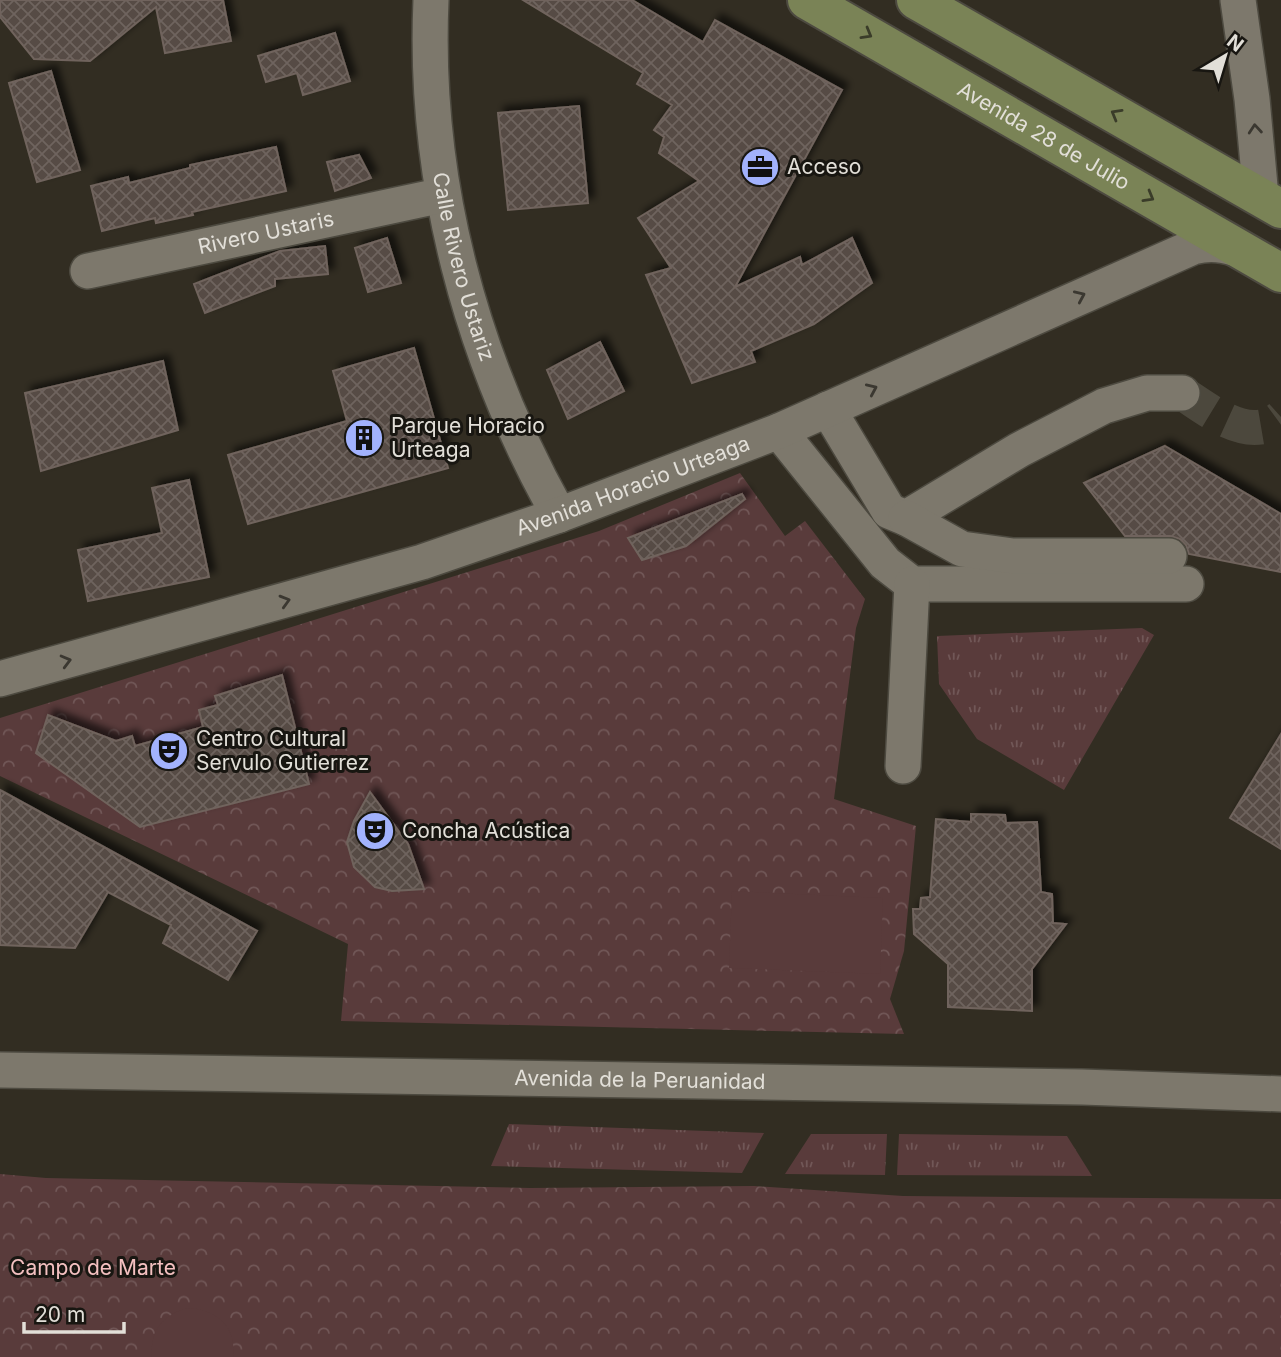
<svg xmlns="http://www.w3.org/2000/svg" width="1281" height="1357" font-family="Inter,sans-serif">
  <style>
    .grass { fill: url(#grass-tufts) }
    .park { fill: url(#park-crowns) }
    .garden { fill: #593b3b }
    .building { fill: url(#building-cross-hatch); stroke: #70645d; stroke-width: 2; filter: url(#shadow) }
    .lines { fill: none; stroke-linecap: round; stroke-linejoin: round }
    .minor-tunnel { stroke: #4c483d; stroke-width: 35; stroke-dasharray: 35 18; stroke-linecap: butt }
    .minor-casing { stroke: #4d4a40; stroke-width: 38 }
    .major-casing { stroke: #4d4a40; stroke-width: 42 }
    .minor { stroke: #7d786c; stroke-width: 35 }
    .major { stroke: #7a8356; stroke-width: 38 }
    .oneway { stroke: #3a3c29 }
    .oneway2 { stroke: #3b3831 }
    .labels { text-anchor: middle; stroke-width: 6; stroke-linejoin: round; paint-order: stroke }
    .street-label { font-size: 21px; fill: #e2dfd8; stroke: #181611 }
    .poi-label { font-size: 21px; fill: #e2dfd8; stroke: #181611; text-anchor: start }
    .park-label { font-size: 21px; fill: #f4c0c0; stroke: #181611 }
  </style>
  <defs>
    <pattern id="grass-tufts" width="24" height="20" patternUnits="userSpaceOnUse" patternTransform="scale(1.75)"><rect width="24" height="20" fill="#593b3b"/><path d="M3 7l-1-3M5 7V3M7 7l1-3M15 17l-1-3M17 17v-4M19 17l1-3" fill="none" stroke="#715757"/></pattern>
    <pattern id="park-crowns" width="20" height="18" patternUnits="userSpaceOnUse" patternTransform="scale(1.75)"><rect width="20" height="18" fill="#593b3b"/><path d="M2 6a3 3 0 1 1 6 0M12 15a3 3 0 1 1 6 0" fill="none" stroke="#715757"/></pattern>
    <pattern id="building-cross-hatch" width="8" height="8" patternUnits="userSpaceOnUse" patternTransform="scale(1.75)"><rect width="8" height="8" fill="#564b44"/><path d="M0 0l8 8M0 8l8-8" fill="none" stroke="#6e645e"/></pattern>
    <filter id="shadow"><feDropShadow dx="6" dy="-6" stdDeviation="3.5" flood-color="#0009"/></filter>
  </defs>
  <rect width="100%" height="100%" fill="#322d22"/>
  <path class="grass" d="M 1142,628 L 1154,635 L 1064,790 L 977,739 L 939,684 L 937,636 Z
    M 509,1124 L 764,1133 L 742,1173 L 491,1166 Z
    M 811,1134 L 887,1134 L 885,1175 L 785,1174 Z
    M 899,1134 L 1067,1136 L 1092,1176 L 897,1175 Z"/>
  <path class="park" d="M 740,473 L 785,536 L 805,521 L 865,599 L 856,628 L 834,799 L 916,826 L 904,951 L 890,999 L 904,1034 L 341,1021 L 348,944 L 0,776 L 0,718 L 599,531 Z
    M 0,1174 L 46,1178 L 530,1188 L 754,1186 L 903,1196 L 1281,1199 L 1281,1357 L 0,1357 Z"/>
  <path class="garden" d="M 732,891 L 883,898 L 880,974 L 729,968 Z
    M 189,1308 C 217,1310 237,1327 233,1357 L 152,1357 C 150,1330 163,1314 189,1308 Z"/>
  <path class="building" d="M 0,0 L 223,0 L 231,41 L 165,53 L 156,7 L 90,61 L 34,59 L 0,17 Z
    M 523,0 L 632,0 L 703,42 L 715,20 L 842,90 L 735,287 L 800,257 L 802,265 L 852,238 L 872,283 L 814,324 L 751,351 L 755,362 L 692,383 L 646,275 L 671,268 L 638,218 L 699,181 L 659,153 L 664,137 L 654,130 L 672,105 L 637,84 L 643,73 Z
    M 335,33 L 350,81 L 303,95 L 297,73 L 266,82 L 258,56 Z
    M 51,71 L 80,170 L 37,182 L 9,83 Z
    M 579,106 L 588,203 L 508,210 L 498,113 Z
    M 276,147 L 286,191 L 192,212 L 193,215 L 156,223 L 155,218 L 102,231 L 91,186 L 128,177 L 129,183 L 190,168 L 190,165 Z
    M 359,155 L 371,178 L 335,191 L 327,162 Z
    M 387,238 L 401,283 L 368,292 L 355,248 Z
    M 325,246 L 328,274 L 275,279 L 275,286 L 205,313 L 194,284 L 280,251 Z
    M 600,342 L 624,391 L 568,419 L 547,370 Z
    M 414,348 L 448,468 L 248,524 L 228,455 L 347,421 L 333,371 Z
    M 163,361 L 178,430 L 41,471 L 25,393 Z
    M 1165,446 L 1281,514 L 1281,572 L 1189,554 L 1186,545 L 1180,539 L 1170,536 L 1125,536 L 1084,483 Z
    M 189,480 L 209,577 L 88,601 L 78,550 L 162,533 L 152,488 Z
    M 742,494 L 745,499 L 686,546 L 642,560 L 628,538 Z
    M 282,675 L 309,784 L 140,827 L 36,753 L 48,715 L 116,741 L 132,736 L 135,746 L 203,727 L 199,710 L 218,705 L 215,696 Z
    M 1281,734 L 1281,849 L 1230,818 Z
    M 0,790 L 257,931 L 228,980 L 163,943 L 171,925 L 108,892 L 75,948 L 0,945 Z
    M 370,792 L 408,844 L 424,889 L 392,891 L 375,887 L 354,867 L 347,842 L 354,821 Z
    M 971,814 L 1005,815 L 1006,823 L 1037,822 L 1041,892 L 1052,894 L 1053,923 L 1066,924 L 1032,969 L 1032,1011 L 948,1007 L 948,964 L 914,934 L 913,909 L 920,909 L 921,898 L 930,897 L 936,819 L 971,822 Z"/>
  <g class="lines">
    <path class="minor-tunnel" d="M 1182,393 C 1209,410 1250,445 1281,417"/>
    <g class="minor-casing">
      <g id="minor">
        <path id="s1" d="M 431,0 C 423,181 471,358 559,515"/>
        <path d="M 1238,0 L 1252,99 L 1261,197"/>
        <path id="s2" d="M 88,271 L 443,195"/>
        <path d="M 828,409 L 889,511 L 906,518 L 1019,450 L 1104,406 L 1147,393 L 1182,393"/>
        <path d="M 779,431 L 885,563 L 912,584 L 1186,584"/>
        <path d="M 906,518 L 962,549 L 1013,556 L 1169,556"/>
        <path id="s3" d="M 0,679 L 422,562 L 559,515 L 779,431 L 1193,247 C 1211,242 1224,245 1242,250"/>
        <path d="M 903,766 L 912,584"/>
        <path id="s4" d="M 0,1070 L 1082,1087 L 1281,1094"/>
      </g>
    </g>
    <g class="major-casing">
      <g id="major">
        <path id="s5" d="M 807,0 L 1281,273"/>
        <path d="M 916,0 L 1281,209"/>
      </g>
    </g>
    <use href="#minor" class="minor"/>
    <use href="#major" class="major"/>
  </g>
  <defs><path id="oneway-chevron" d="M-2-3.5L2.5 0L-2 3.5" fill="none" stroke-width="1.6" stroke-linecap="round" stroke-linejoin="round" transform="scale(1.75)"/></defs>
  <g class="oneway">
    <use href="#oneway-chevron" transform="translate(867 34) rotate(30)"/>
    <use href="#oneway-chevron" transform="translate(1116 114) rotate(-150)"/>
    <use href="#oneway-chevron" transform="translate(1149 197) rotate(30)"/>
  </g>
  <g class="oneway2">
    <use href="#oneway-chevron" transform="translate(1255 129) rotate(-95)"/>
    <use href="#oneway-chevron" transform="translate(1080 296) rotate(-24)"/>
    <use href="#oneway-chevron" transform="translate(872 389) rotate(-24)"/>
    <use href="#oneway-chevron" transform="translate(285 601) rotate(-16)"/>
    <use href="#oneway-chevron" transform="translate(66 661) rotate(-15)"/>
  </g>
  <defs>
    <g id="office-disc" transform="scale(2.0125)"><circle r="9.5" fill="#a2b2fd" stroke="#181611"/><path d="M-6-3h4V-5.5h4V-3h4V5H-6ZM-1-4.5V-3h2v-1.5ZM-6 0V1H6V0Z" fill="#111"/></g>
    <g id="building-disc" transform="scale(2.0125)"><circle r="9.5" fill="#a2b2fd" stroke="#181611"/><path d="M-4-6H4V6H1V3H-1V6H-4ZM-2.5-4.3h1.7v1.8h-1.7ZM.8-4.3h1.7v1.8H.8ZM-2.5-1h1.7V.8h-1.7ZM.8-1h1.7V.8H.8Z" fill="#111"/></g>
    <g id="theatre-disc" transform="scale(2.0125)"><circle r="9.5" fill="#a2b2fd" stroke="#181611"/><path d="M-5-5.5Q0-4 5-5.5V0Q5 5 0 6Q-5 5-5 0ZM-3.3-2.5H-1v1.5H-3.3ZM1-2.5H3.3v1.5H1ZM-2.8 1Q0 5.5 2.8 1Z" fill="#111"/></g>
  </defs>
  <g fill-rule="evenodd">
    <use href="#office-disc" x="760" y="167"/>
    <use href="#building-disc" x="364" y="438"/>
    <use href="#theatre-disc" x="169" y="751"/>
    <use href="#theatre-disc" x="375" y="831"/>
  </g>
  <g class="labels">
    <g class="street-label">
      <text dy="7" stroke="none"><textPath href="#s5" startOffset="273">Avenida 28 de Julio</textPath></text>
      <text dy="7" stroke="none"><textPath href="#s2" startOffset="182">Rivero Ustaris</textPath></text>
      <text dy="7" stroke="none"><textPath href="#s1" startOffset="270">Calle Rivero Ustariz</textPath></text>
      <text dy="7" stroke="none"><textPath href="#s3" startOffset="662">Avenida Horacio Urteaga</textPath></text>
      <text dy="7" stroke="none"><textPath href="#s4" startOffset="640">Avenida de la Peruanidad</textPath></text>
    </g>
    <g class="poi-label">
      <text x="787" y="174">Acceso</text>
      <text x="391" y="433">Parque Horacio<tspan x="391" dy="24">Urteaga</tspan></text>
      <text x="196" y="746">Centro Cultural<tspan x="196" dy="24">Servulo Gutierrez</tspan></text>
      <text x="402" y="838">Concha Acústica</text>
    </g>
    <g class="park-label">
      <text x="93" y="1275">Campo de Marte</text>
    </g>
  </g>
  <g transform="translate(1225 56) rotate(38)" stroke="#181611" stroke-width="5" paint-order="stroke">
  <path d="M0-5L12 26L0 18L-12 26Z" fill="#e2dfd8"/>
  <text y="-10" font-size="19" font-weight="bold" text-anchor="middle" fill="#e2dfd8">N</text>
  </g>
  <path d="M24 1322v10h100v-10" fill="none" stroke="#e2dfd8" stroke-width="3.5"/>
  <text x="35" y="1322" font-size="21" fill="#e2dfd8" stroke="#181611" stroke-width="5" paint-order="stroke">20 m</text>
</svg>
